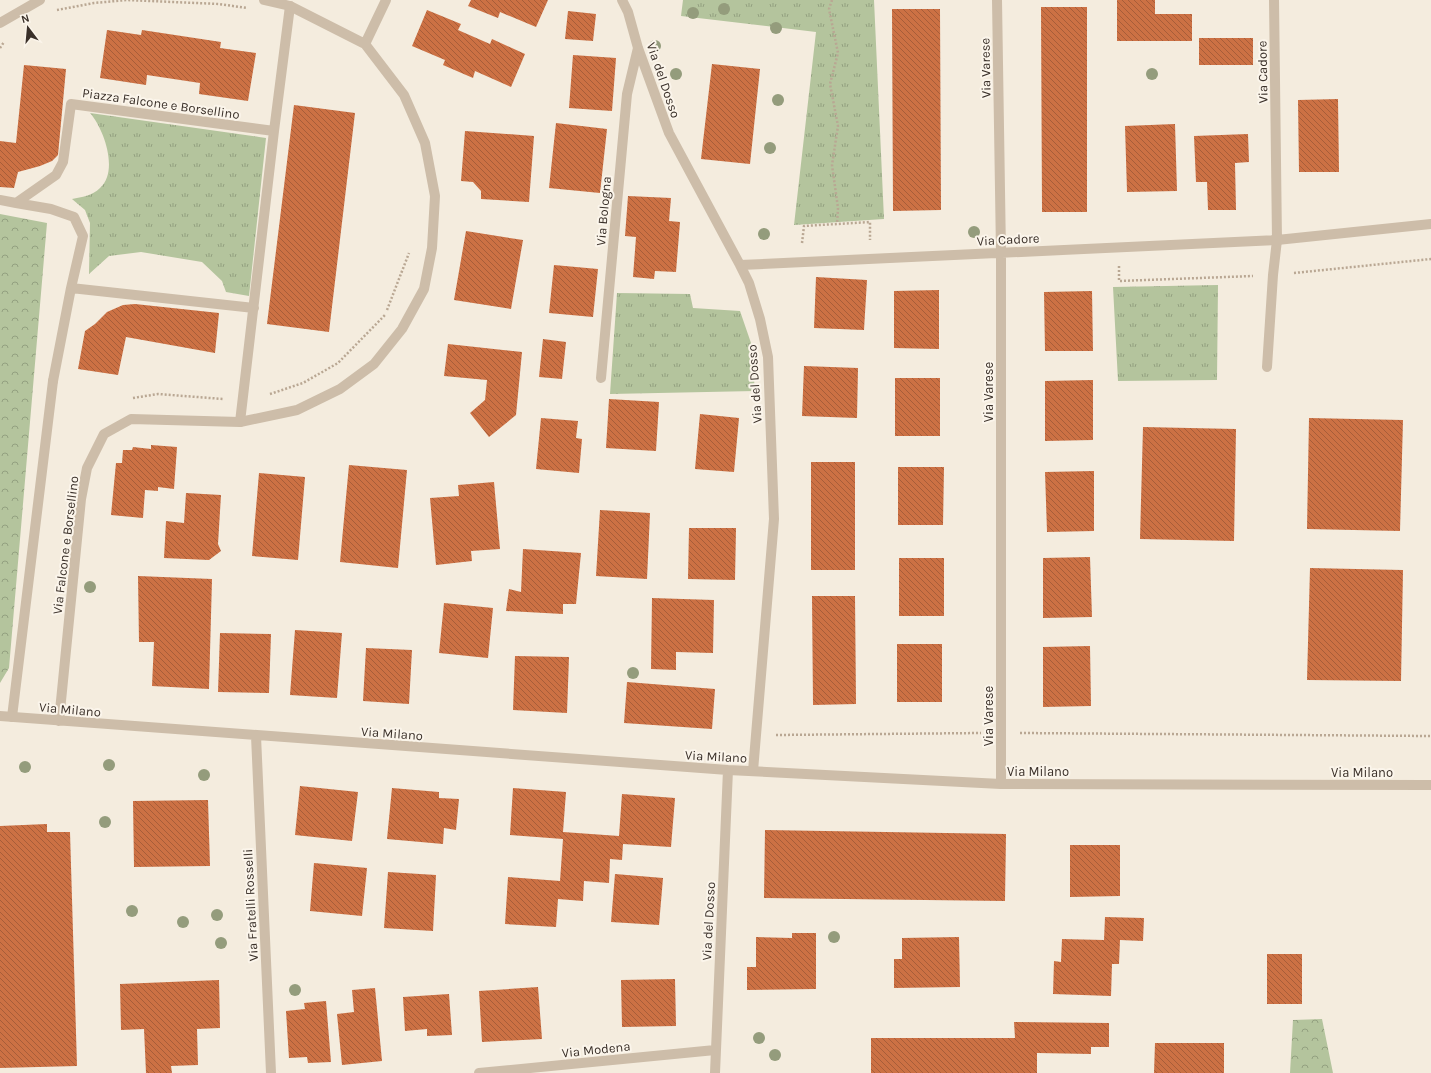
<svg xmlns="http://www.w3.org/2000/svg" width="1431" height="1073" font-family="Karla,sans-serif">
  <style>
    .grass { fill: url(#grass-tufts) }
    .forest { fill: url(#forest-crowns) }
    .building { fill: url(#building-back-hatch) }
    .lines { fill: none; stroke-linecap: round; stroke-linejoin: round }
    .path { stroke: #b9a793; stroke-width: 2.5; stroke-dasharray: 2 2; stroke-linecap: butt }
    .service { stroke: #cdbda9; stroke-width: 10 }
    .pedestrian { stroke: #cdbda9; stroke-width: 10 }
    .minor { stroke: #cdbda9; stroke-width: 10 }
    .tree { fill: #949c7c }
    .labels { text-anchor: middle; stroke-width: 4; stroke-linejoin: round; paint-order: stroke }
    .street-label { font-size: 13px; fill: #3a3029; stroke: #fbf5eb }
  </style>
  <defs>
    <pattern id="grass-tufts" width="24" height="20" patternUnits="userSpaceOnUse"><rect width="24" height="20" fill="#b4c49d"/><path d="M3 7l-1-3M5 7V3M7 7l1-3M15 17l-1-3M17 17v-4M19 17l1-3" fill="none" stroke="#93a080"/></pattern>
    <pattern id="forest-crowns" width="20" height="18" patternUnits="userSpaceOnUse"><rect width="20" height="18" fill="#b4c49d"/><path d="M2 6a3 3 0 1 1 6 0M12 15a3 3 0 1 1 6 0" fill="none" stroke="#93a080"/></pattern>
    <pattern id="building-back-hatch" width="6" height="6" patternUnits="userSpaceOnUse"><rect width="6" height="6" fill="#cc7144"/><path d="M-1 5l2 2M0 0l6 6M5-1l2 2" fill="none" stroke="#a75d39"/></pattern>
  </defs>
  <rect width="100%" height="100%" fill="#f4ecde"/>
  <path class="grass" d="M 683,0 L 874,0 L 884,219 L 794,225 L 816,32 L 681,16 Z
    M 90,113 L 266,138 L 249,296 L 226,292 L 222,281 L 202,262 L 141,252 L 109,256 L 89,274 L 90,223 L 85,210 L 72,199 C 82,197 92,196 100,188 C 119,171 104,129 90,113 Z
    M 1218,285 L 1217,380 L 1118,381 L 1113,287 Z
    M 617,293 L 690,294 L 693,308 L 740,311 L 751,343 L 755,391 L 610,394 Z"/>
  <path class="forest" d="M 0,214 L 47,223 L 9,668 L 0,683 Z
    M 1322,1019 L 1333,1073 L 1290,1073 L 1293,1020 Z"/>
  <path class="building" d="M 471,0 L 548,0 L 536,27 L 500,12 L 498,18 L 468,6 Z
    M 1117,0 L 1155,0 L 1155,14 L 1192,14 L 1192,41 L 1117,41 Z
    M 1041,7 L 1087,7 L 1087,212 L 1042,212 Z
    M 892,9 L 940,9 L 941,210 L 893,211 Z
    M 427,10 L 461,24 L 458,30 L 490,44 L 492,39 L 525,54 L 511,87 L 475,71 L 473,78 L 443,65 L 445,60 L 412,46 Z
    M 568,11 L 596,14 L 593,41 L 565,39 Z
    M 107,30 L 141,35 L 142,30 L 221,42 L 220,48 L 256,53 L 248,101 L 199,94 L 200,83 L 147,75 L 146,85 L 100,78 Z
    M 1199,38 L 1253,38 L 1253,65 L 1199,65 Z
    M 573,55 L 616,58 L 612,111 L 569,108 Z
    M 712,64 L 760,69 L 750,164 L 701,159 Z
    M 24,65 L 66,69 L 58,155 L 52,161 L 40,166 L 18,172 L 14,188 L 0,187 L 0,141 L 16,143 Z
    M 1338,99 L 1339,172 L 1299,172 L 1298,100 Z
    M 294,105 L 355,113 L 329,332 L 267,324 Z
    M 556,123 L 607,129 L 600,193 L 549,188 Z
    M 1175,124 L 1177,191 L 1127,192 L 1125,126 Z
    M 465,131 L 534,136 L 529,202 L 481,199 L 481,191 L 473,182 L 461,181 Z
    M 1248,134 L 1249,162 L 1235,163 L 1236,210 L 1208,210 L 1207,182 L 1196,182 L 1194,136 Z
    M 628,196 L 671,198 L 669,221 L 680,222 L 676,272 L 655,271 L 654,279 L 633,277 L 636,237 L 625,236 Z
    M 466,231 L 523,240 L 511,309 L 454,300 Z
    M 554,265 L 598,269 L 593,317 L 549,313 Z
    M 816,277 L 867,280 L 864,330 L 814,328 Z
    M 939,290 L 939,349 L 894,348 L 894,291 Z
    M 1092,291 L 1093,351 L 1045,351 L 1044,292 Z
    M 135,304 L 219,313 L 215,353 L 126,337 L 118,375 L 78,369 L 85,331 L 95,324 L 107,312 L 123,305 Z
    M 543,339 L 566,342 L 562,379 L 539,377 Z
    M 448,344 L 522,352 L 516,415 L 489,437 L 470,413 L 485,400 L 487,380 L 444,376 Z
    M 804,366 L 858,368 L 857,418 L 802,416 Z
    M 895,378 L 940,378 L 940,436 L 895,436 Z
    M 1093,380 L 1093,440 L 1045,441 L 1045,381 Z
    M 609,399 L 659,402 L 656,451 L 606,448 Z
    M 700,414 L 739,418 L 734,472 L 695,469 Z
    M 541,418 L 578,421 L 576,438 L 582,439 L 579,473 L 536,469 Z
    M 1309,418 L 1403,420 L 1400,531 L 1307,529 Z
    M 1143,427 L 1236,429 L 1234,541 L 1140,539 Z
    M 151,445 L 177,447 L 174,489 L 158,487 L 158,491 L 145,490 L 143,518 L 111,515 L 116,463 L 122,463 L 123,450 L 132,450 L 133,447 L 151,449 Z
    M 811,462 L 855,462 L 855,570 L 811,570 Z
    M 349,465 L 407,470 L 398,568 L 340,562 Z
    M 898,467 L 944,467 L 943,525 L 898,525 Z
    M 1094,471 L 1094,531 L 1047,532 L 1045,472 Z
    M 259,473 L 305,477 L 298,560 L 252,556 Z
    M 494,482 L 500,549 L 471,551 L 472,561 L 436,565 L 430,498 L 459,496 L 458,485 Z
    M 186,493 L 221,495 L 218,544 L 221,551 L 209,560 L 164,558 L 166,521 L 184,523 Z
    M 600,510 L 650,513 L 647,579 L 596,576 Z
    M 689,528 L 736,528 L 735,580 L 688,579 Z
    M 523,549 L 581,553 L 576,604 L 563,604 L 563,614 L 506,611 L 509,589 L 521,592 Z
    M 1090,557 L 1092,617 L 1043,618 L 1043,558 Z
    M 899,558 L 944,558 L 944,616 L 899,616 Z
    M 1310,568 L 1403,570 L 1401,681 L 1307,680 Z
    M 138,576 L 212,579 L 209,689 L 152,686 L 154,642 L 139,642 Z
    M 812,596 L 855,596 L 856,704 L 813,705 Z
    M 652,598 L 714,600 L 713,653 L 676,652 L 676,670 L 651,669 Z
    M 444,603 L 493,608 L 488,658 L 439,653 Z
    M 295,630 L 342,633 L 337,698 L 290,695 Z
    M 220,633 L 271,634 L 269,693 L 218,692 Z
    M 897,644 L 942,644 L 942,702 L 897,702 Z
    M 1090,646 L 1091,706 L 1043,707 L 1043,647 Z
    M 366,648 L 412,650 L 409,704 L 363,701 Z
    M 515,656 L 569,657 L 567,713 L 513,710 Z
    M 627,682 L 715,689 L 712,729 L 624,723 Z
    M 300,786 L 358,792 L 352,841 L 295,835 Z
    M 392,788 L 439,792 L 439,798 L 459,799 L 456,830 L 444,828 L 443,844 L 387,839 Z
    M 513,788 L 566,792 L 563,832 L 619,836 L 622,794 L 675,798 L 671,847 L 623,844 L 622,860 L 610,859 L 609,883 L 584,881 L 583,901 L 558,899 L 556,927 L 505,924 L 508,877 L 560,881 L 563,839 L 510,835 Z
    M 208,800 L 210,866 L 134,867 L 133,801 Z
    M 47,824 L 47,832 L 70,832 L 77,1066 L 0,1068 L 0,826 Z
    M 765,830 L 1006,834 L 1005,901 L 764,898 Z
    M 1070,845 L 1120,845 L 1120,896 L 1070,897 Z
    M 314,863 L 367,868 L 362,916 L 310,911 Z
    M 388,872 L 436,875 L 433,931 L 384,928 Z
    M 615,874 L 663,878 L 659,925 L 611,922 Z
    M 1105,917 L 1144,918 L 1143,941 L 1120,940 L 1119,964 L 1112,964 L 1111,996 L 1053,994 L 1054,961 L 1061,962 L 1062,939 L 1104,940 Z
    M 792,933 L 816,933 L 816,989 L 747,990 L 747,967 L 756,967 L 756,937 L 792,938 Z
    M 959,937 L 960,987 L 894,988 L 894,959 L 902,959 L 902,938 Z
    M 1267,954 L 1302,954 L 1302,1004 L 1267,1004 Z
    M 675,979 L 676,1026 L 622,1027 L 621,980 Z
    M 219,980 L 220,1028 L 197,1029 L 198,1065 L 171,1066 L 172,1073 L 146,1073 L 144,1029 L 121,1030 L 120,984 Z
    M 538,987 L 542,1039 L 482,1042 L 479,991 Z
    M 375,988 L 382,1061 L 342,1065 L 337,1014 L 354,1012 L 352,990 Z
    M 449,994 L 452,1035 L 427,1036 L 427,1029 L 405,1031 L 403,997 Z
    M 326,1001 L 331,1062 L 308,1063 L 307,1057 L 289,1058 L 286,1011 L 305,1009 L 304,1003 Z
    M 1014,1022 L 1109,1023 L 1109,1047 L 1091,1047 L 1091,1054 L 1037,1053 L 1037,1073 L 871,1073 L 871,1038 L 1015,1038 Z
    M 1155,1043 L 1224,1043 L 1224,1073 L 1154,1073 Z"/>
  <g class="lines">
    <path class="path" d="M 832,0 L 829,9 L 838,53 L 830,84 L 838,126 L 832,165 L 838,208 L 837,224
      M 57,10 L 94,3 L 127,0 L 219,4 L 247,8
      M 0,48 L 4,42
      M 802,243 L 804,226 L 870,222 L 870,240
      M 1119,266 L 1119,281 L 1253,276
      M 1294,273 L 1431,259
      M 387,310 L 409,253
      M 270,394 L 303,383 L 338,363 L 385,315
      M 133,398 L 158,394 L 223,399
      M 1020,733 L 1431,736
      M 776,735 L 981,733"/>
    <path class="service" d="M 1267,367 L 1273,275 L 1277,240
      M 12,717 L 53,381"/>
    <path class="pedestrian" d="M 0,200 L 16,203 L 56,175 L 63,162 L 71,104 L 274,131
      M 16,203 L 51,209 L 74,217 L 83,236 L 71,288 L 254,308
      M 53,381 L 71,288
      M 240,422 L 274,131 L 290,6"/>
    <path class="minor" d="M 622,0 L 628,12 L 638,48 L 669,133 L 740,265 L 749,283 L 760,319 L 768,357 L 774,519 L 753,771
      M 997,0 L 1001,253 L 1001,784
      M 1274,0 L 1277,240
      M 0,23 L 40,0
      M 365,44 L 386,0
      M 740,265 L 1277,240 L 1431,224
      M 601,378 L 627,94 L 638,48
      M 0,716 L 728,770 L 1001,784 L 1431,785
      M 59,721 L 81,499 L 87,468 L 104,434 L 131,419 L 240,422 L 297,410 L 340,389 L 374,364 L 402,329 L 424,289 L 432,248 L 435,196 L 425,143 L 404,95 L 365,44 L 290,6 L 264,0
      M 256,736 L 271,1073
      M 479,1073 L 715,1050
      M 715,1073 L 728,770"/>
  </g>
  <g class="tree">
    <circle cx="724" cy="9" r="6"/>
    <circle cx="693" cy="13" r="6"/>
    <circle cx="776" cy="28" r="6"/>
    <circle cx="655" cy="46" r="6"/>
    <circle cx="676" cy="74" r="6"/>
    <circle cx="1152" cy="74" r="6"/>
    <circle cx="778" cy="100" r="6"/>
    <circle cx="770" cy="148" r="6"/>
    <circle cx="974" cy="232" r="6"/>
    <circle cx="764" cy="234" r="6"/>
    <circle cx="90" cy="587" r="6"/>
    <circle cx="633" cy="673" r="6"/>
    <circle cx="109" cy="765" r="6"/>
    <circle cx="25" cy="767" r="6"/>
    <circle cx="204" cy="775" r="6"/>
    <circle cx="105" cy="822" r="6"/>
    <circle cx="132" cy="911" r="6"/>
    <circle cx="217" cy="915" r="6"/>
    <circle cx="183" cy="922" r="6"/>
    <circle cx="834" cy="937" r="6"/>
    <circle cx="221" cy="943" r="6"/>
    <circle cx="295" cy="990" r="6"/>
    <circle cx="759" cy="1038" r="6"/>
    <circle cx="775" cy="1055" r="6"/>
  </g>
  <g class="labels">
    <g class="street-label">
      <text transform="translate(985 68) rotate(-91)" y="5">Via Varese</text>
      <text transform="translate(1262 72) rotate(-91)" y="5">Via Cadore</text>
      <text transform="translate(664 80) rotate(71)" y="5">Via del Dosso</text>
      <text transform="translate(161 103) rotate(8)" y="5">Piazza Falcone e Borsellino</text>
      <text transform="translate(603 211) rotate(-85)" y="5">Via Bologna</text>
      <text transform="translate(1008 239) rotate(-3)" y="5">Via Cadore</text>
      <text transform="translate(754 384) rotate(-94)" y="5">Via del Dosso</text>
      <text transform="translate(988 392) rotate(-90)" y="5">Via Varese</text>
      <text transform="translate(65 545) rotate(-83)" y="5">Via Falcone e Borsellino</text>
      <text transform="translate(70 709) rotate(5)" y="5">Via Milano</text>
      <text transform="translate(988 716) rotate(-90)" y="5">Via Varese</text>
      <text transform="translate(392 733) rotate(4)" y="5">Via Milano</text>
      <text transform="translate(716 756) rotate(3)" y="5">Via Milano</text>
      <text x="1038" y="776">Via Milano</text>
      <text x="1362" y="777">Via Milano</text>
      <text transform="translate(250 905) rotate(-93)" y="5">Via Fratelli Rosselli</text>
      <text transform="translate(708 921) rotate(-87)" y="5">Via del Dosso</text>
      <text transform="translate(596 1049) rotate(-6)" y="5">Via Modena</text>
    </g>
  </g>
  <g transform="translate(28 28) rotate(344)" stroke="#fbf5eb" stroke-width="3" paint-order="stroke">
  <path d="M0-3L7 15L0 10L-7 15Z" fill="#3a3029"/>
  <text y="-6" font-size="11" font-weight="bold" text-anchor="middle" fill="#3a3029">N</text>
  </g>
</svg>
